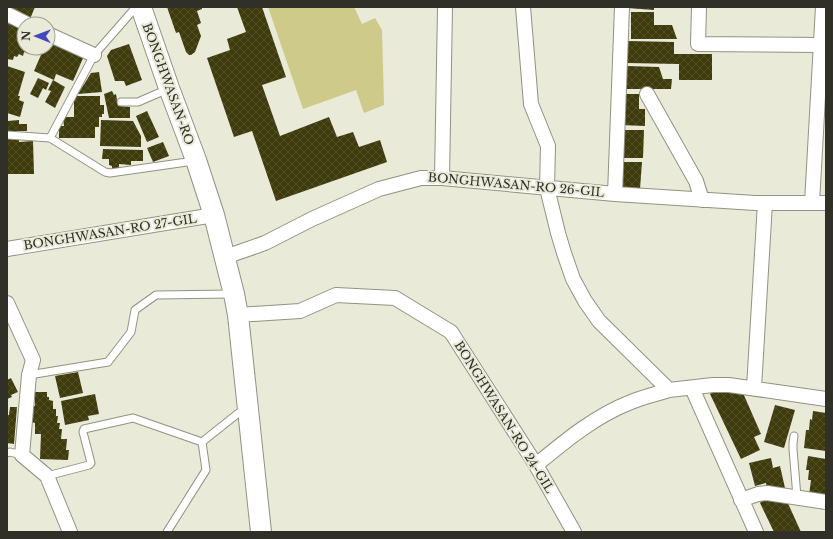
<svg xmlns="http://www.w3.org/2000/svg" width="833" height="539" font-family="'Libre Baskerville',serif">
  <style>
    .green { fill: #cdca8a }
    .building { fill: url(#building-cross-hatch) }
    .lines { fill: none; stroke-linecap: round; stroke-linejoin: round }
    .service-casing { stroke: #929282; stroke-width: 9 }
    .minor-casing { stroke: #929282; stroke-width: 16 }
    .secondary-casing { stroke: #929282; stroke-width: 22 }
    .service { stroke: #fff; stroke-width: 7 }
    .minor { stroke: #fff; stroke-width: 14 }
    .secondary { stroke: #fff; stroke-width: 20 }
    .labels { text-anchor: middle; stroke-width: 4; stroke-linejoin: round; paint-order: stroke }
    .street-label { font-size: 12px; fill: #303029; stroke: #eaead9 }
  </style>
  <defs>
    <pattern id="building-cross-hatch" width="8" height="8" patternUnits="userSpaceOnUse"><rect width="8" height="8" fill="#3e3b0d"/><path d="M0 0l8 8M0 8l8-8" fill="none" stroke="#524f28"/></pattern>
  </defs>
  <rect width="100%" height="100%" fill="#eaead9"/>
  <path class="green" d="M 268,7 L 354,7 L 362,24 L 375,18 L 382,30 L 384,105 L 364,113 L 356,90 L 303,109 Z"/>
  <path class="building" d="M 7,7 L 35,7 L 30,19 L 7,8 Z
    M 167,7 L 202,7 L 202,9 L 197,11 L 201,23 L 197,25 L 201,36 L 195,52 L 191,55 L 189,55 L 186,52 L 179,32 L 176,33 Z
    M 237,7 L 262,7 L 286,77 L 262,85 L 280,136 L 329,117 L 337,137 L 353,132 L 359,147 L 380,140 L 387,162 L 276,201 L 252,131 L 234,137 L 207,58 L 230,50 L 227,39 L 246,32 Z
    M 627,7 L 654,7 L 654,10 L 627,8 Z
    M 631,12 L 654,12 L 654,25 L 672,25 L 677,39 L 631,39 Z
    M 7,21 L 23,26 L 21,31 L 24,32 L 24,48 L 31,48 L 29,54 L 24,52 L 23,56 L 19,54 L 17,57 L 14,56 L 13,60 L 7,59 Z
    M 628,41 L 674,42 L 674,54 L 712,54 L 712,80 L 679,80 L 679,64 L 627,63 Z
    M 53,42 L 84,56 L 73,81 L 56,74 L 54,80 L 34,71 L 44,48 L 48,48 L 48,44 Z
    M 129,44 L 142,80 L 126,86 L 124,81 L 115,81 L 107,56 L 111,50 Z
    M 7,66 L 25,72 L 18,96 L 20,96 L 19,100 L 24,102 L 20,117 L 7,113 Z
    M 627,66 L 659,67 L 663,79 L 672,79 L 671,89 L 627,89 Z
    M 99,72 L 102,92 L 78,94 L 91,73 Z
    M 38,78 L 49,83 L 46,90 L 43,88 L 38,98 L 30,94 Z
    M 53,80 L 65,87 L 55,108 L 45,102 L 51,91 L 48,90 Z
    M 112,91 L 114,95 L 116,94 L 118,106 L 130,107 L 130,118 L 109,118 L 104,94 Z
    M 621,94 L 639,94 L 639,109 L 645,109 L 645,126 L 620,125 Z
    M 74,96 L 100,96 L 100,105 L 104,105 L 104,114 L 102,114 L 102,117 L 99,117 L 99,127 L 95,127 L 95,138 L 59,138 L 59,126 L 64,126 L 63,117 L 74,117 Z
    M 147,111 L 159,137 L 147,142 L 136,116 Z
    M 19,120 L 19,124 L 27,124 L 27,131 L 8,131 L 8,121 Z
    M 101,120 L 133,121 L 141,136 L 141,147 L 100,146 Z
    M 619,130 L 644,130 L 643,158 L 618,158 Z
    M 7,139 L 19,139 L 19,142 L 33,141 L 34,174 L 7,174 Z
    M 163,142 L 169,156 L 153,162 L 147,148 Z
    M 103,149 L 143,150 L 143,161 L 131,161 L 131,165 L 119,164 L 119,170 L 112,169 L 112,166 L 109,165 L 109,159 L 102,159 Z
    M 620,162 L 642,162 L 640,189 L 620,188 Z
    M 78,372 L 83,393 L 60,398 L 55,376 Z
    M 11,378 L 18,392 L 11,395 L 12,397 L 7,399 L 7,380 Z
    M 718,388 L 743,393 L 761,434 L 754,437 L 760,450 L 741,459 L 710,394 Z
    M 35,392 L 47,392 L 47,397 L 49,397 L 49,400 L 53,401 L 53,409 L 56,409 L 56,416 L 58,416 L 57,423 L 60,423 L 59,429 L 62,429 L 61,439 L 67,439 L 66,450 L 69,450 L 68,460 L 40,459 L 41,434 L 35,434 L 35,423 L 31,422 L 32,406 L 35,406 Z
    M 95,394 L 99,414 L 88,416 L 89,420 L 65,425 L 61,401 Z
    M 775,405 L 795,410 L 784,448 L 764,442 Z
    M 10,407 L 17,407 L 14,444 L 7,443 L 7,415 L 9,415 Z
    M 813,411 L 826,413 L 826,451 L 804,448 L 806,430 L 809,430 L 810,419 L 812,420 Z
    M 808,456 L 826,459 L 826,498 L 809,495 L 811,480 L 808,480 L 809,470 L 806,470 Z
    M 771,458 L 773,468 L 780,466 L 785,488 L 768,491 L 766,483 L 755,486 L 749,463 Z
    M 765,497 L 786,499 L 801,532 L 774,532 L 760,503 Z"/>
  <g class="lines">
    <g class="service-casing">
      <path id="service" d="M 121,102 L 138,102 L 168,89
        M 7,135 L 50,138 L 105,172 L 110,173 L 194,161
        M 50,138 L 94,55 L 136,7
        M 29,375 L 108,362 L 131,332 L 135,310 L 156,295 L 232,294
        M 794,436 L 793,443 L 793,449 L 797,497
        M 202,442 L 246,407
        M 7,453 L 10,452 L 22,455
        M 47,476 L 89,465 L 91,463 L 83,432 L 84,429 L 133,418 L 202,442
        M 167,532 L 206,470 L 202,442"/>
    </g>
    <g class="minor-casing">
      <path id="minor" d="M 523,7 L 531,104 L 548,146 L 547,188 L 558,233 L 564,253 L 573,279 L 585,301 L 599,321 L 669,390 L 713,385 L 729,385 L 826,399
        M 699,7 L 698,44 L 821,45
        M 7,14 L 27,24
        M 48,34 L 94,55
        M 647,94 L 696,181 L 702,200
        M 442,178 L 445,7
        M 615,194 L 622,7
        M 812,203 L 823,7
        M 7,249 L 214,215
        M 225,257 L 265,243 L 312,219 L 379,189 L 421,178 L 442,178 L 615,194 L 755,203 L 826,203
        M 7,303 L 33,360 L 29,375 L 22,455 L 47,476 L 70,532
        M 238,315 L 300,311 L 336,295 L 395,298 L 451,332 L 536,465 L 574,532
        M 692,388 L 756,532
        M 754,388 L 765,203
        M 536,465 C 565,441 595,416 631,402 C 643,397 656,394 669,390
        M 741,500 L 758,494 L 767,493 L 826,502"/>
    </g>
    <g class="secondary-casing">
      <path id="secondary" d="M 141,7 L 169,88 L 196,160 L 214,215 L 234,294 L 238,315 L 261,532"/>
    </g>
    <use href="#service" class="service"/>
    <use href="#minor" class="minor"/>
    <use href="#secondary" class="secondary"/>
  </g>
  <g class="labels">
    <g class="street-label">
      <text transform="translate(168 84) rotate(70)" y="4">BONGHWASAN-RO</text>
      <text transform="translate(516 185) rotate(5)" y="4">BONGHWASAN-RO 26-GIL</text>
      <text transform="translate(110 232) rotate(-9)" y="4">BONGHWASAN-RO 27-GIL</text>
      <text transform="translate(504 417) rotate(58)" y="4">BONGHWASAN-RO 24-GIL</text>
    </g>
  </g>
  <rect width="833" height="539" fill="none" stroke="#303029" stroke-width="16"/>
  <g transform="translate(36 36) rotate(271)"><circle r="19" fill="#eaead9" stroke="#a0a093"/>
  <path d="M0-3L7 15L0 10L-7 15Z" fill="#4447bd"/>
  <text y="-6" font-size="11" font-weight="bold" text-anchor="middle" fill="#303029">N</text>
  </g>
</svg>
